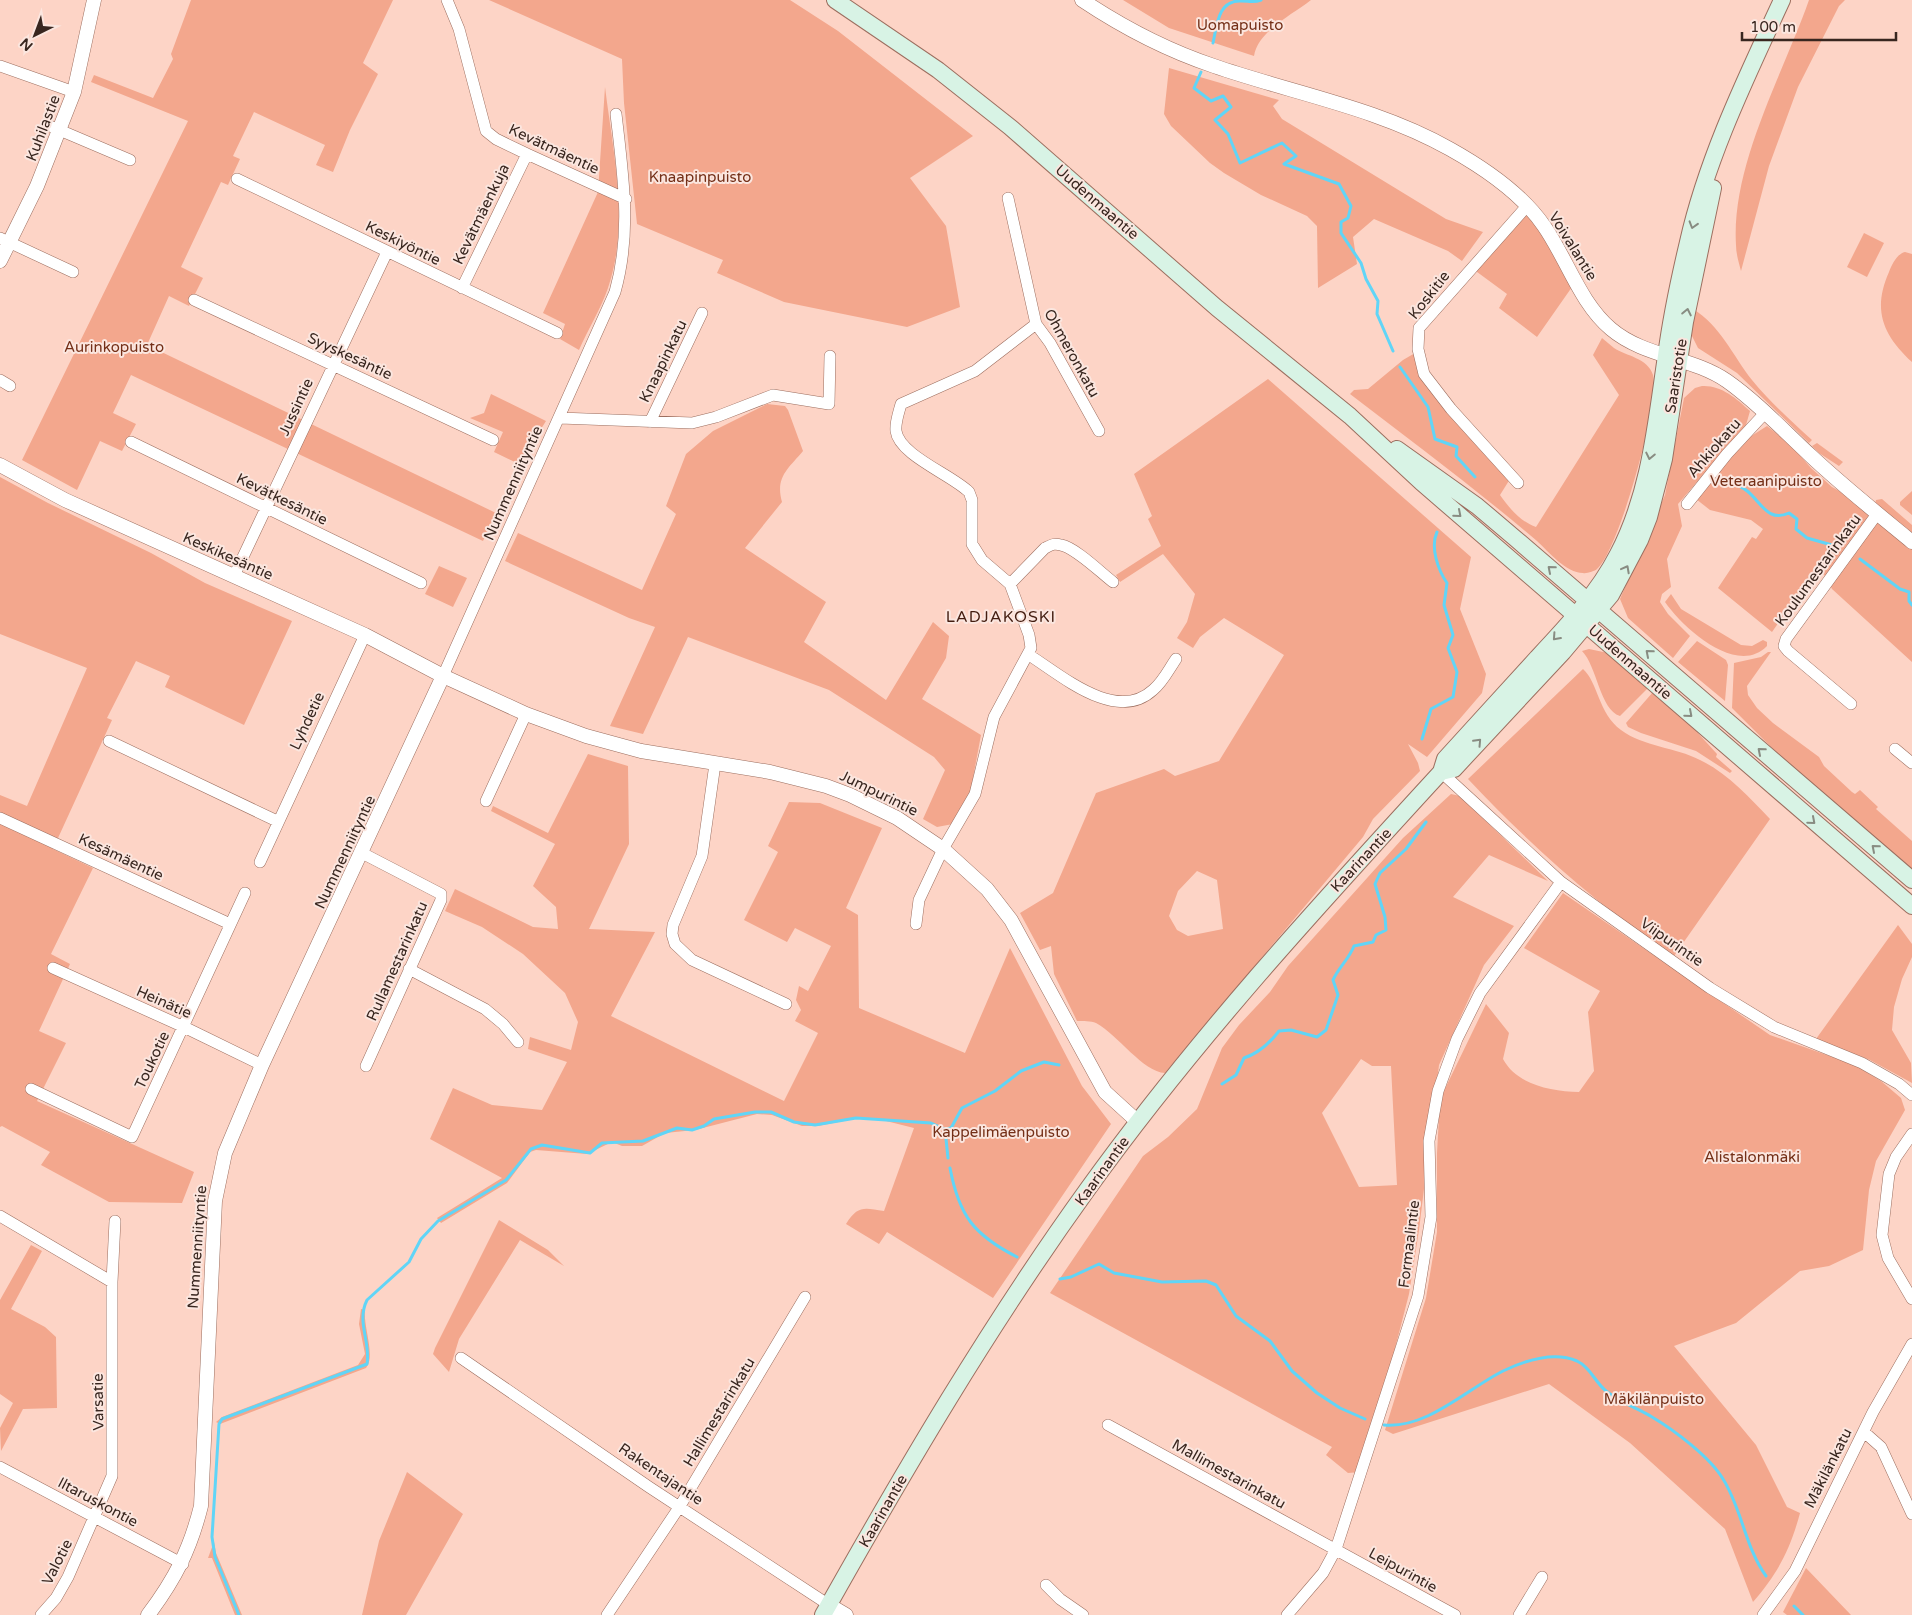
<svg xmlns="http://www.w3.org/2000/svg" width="1912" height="1615" font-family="'Varela Round',sans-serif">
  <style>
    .green { fill: #f3a78d; fill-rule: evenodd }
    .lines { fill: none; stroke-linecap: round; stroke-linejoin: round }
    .stream { stroke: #60d5f7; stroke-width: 3 }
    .minor-casing { stroke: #9c6e5f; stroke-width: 12 }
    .tertiary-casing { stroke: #9c6e5f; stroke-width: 15 }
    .secondary-casing { stroke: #9c6e5f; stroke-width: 18 }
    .minor { stroke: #fff; stroke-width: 11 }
    .tertiary { stroke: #fff; stroke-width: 14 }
    .secondary { stroke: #d8f3e5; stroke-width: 16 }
    .oneway { stroke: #888c82 }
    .labels { text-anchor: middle; stroke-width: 4; stroke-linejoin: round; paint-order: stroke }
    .park-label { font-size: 15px; fill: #742f17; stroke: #fbe6df }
    .street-label { font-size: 15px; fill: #38261f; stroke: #fbe6df }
    .neighbourhood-label { font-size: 16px; letter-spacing: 1px; fill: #431d10; stroke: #fbe6df }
  </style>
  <rect width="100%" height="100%" fill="#fdd4c6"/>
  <path class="green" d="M 191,0 L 393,0 L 363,63 L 378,74 L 350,130 L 333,172 L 316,165 L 325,145 L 254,112 L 233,156 L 240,159 L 228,185 L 221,182 L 181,267 L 203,278 L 189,306 L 169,296 L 147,345 L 496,513 L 483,541 L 131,375 L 113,413 L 136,424 L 122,451 L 100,441 L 77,490 L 22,460 L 188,121 L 91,82 L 94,75 L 153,98 L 173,59 L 171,54 Z
    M 489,0 L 790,0 L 838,31 L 973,136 L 910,178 L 946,226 L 960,307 L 907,327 L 784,302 L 717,273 L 723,260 L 637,224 L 624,103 L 622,59 Z
    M 1123,0 L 1311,0 C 1292,15 1258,31 1254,56 L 1169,28 Z
    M 1809,0 L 1845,0 L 1839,6 L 1798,87 L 1769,166 L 1741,271 C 1739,263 1736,254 1736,245 C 1731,165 1783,74 1809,0 Z
    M 1169,68 L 1279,100 L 1273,106 L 1282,119 L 1446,219 L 1483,232 L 1462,261 L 1448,251 L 1374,219 L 1353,237 L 1357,264 L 1318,288 L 1317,226 L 1307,216 L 1261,195 L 1224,173 L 1210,163 L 1171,126 L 1164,114 Z
    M 605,87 C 613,153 630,223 608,288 C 601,309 588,329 579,350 L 560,339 L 565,324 L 543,313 L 598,192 Z
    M 1526,214 L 1539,229 L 1572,287 L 1537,337 L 1499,308 L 1507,294 L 1473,269 Z
    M 1864,233 L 1884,243 L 1867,277 L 1847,267 Z
    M 1905,252 L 1912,254 L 1912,362 C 1883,335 1872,310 1889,272 C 1892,264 1897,254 1905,252 Z
    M 1693,309 C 1720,325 1733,356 1752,380 C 1770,402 1791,421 1812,440 L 1809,443 L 1737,373 L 1698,348 L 1692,336 Z
    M 1602,338 C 1606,341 1610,345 1614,348 C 1626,356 1648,358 1653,375 C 1660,402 1619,550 1597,569 C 1595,571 1586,574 1583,573 C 1566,573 1549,552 1537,541 C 1477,490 1413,442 1350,394 L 1354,390 L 1368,389 L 1403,360 L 1415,353 L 1510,479 L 1500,495 C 1509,508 1521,522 1536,527 L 1619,395 L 1593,355 Z
    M 1268,379 L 1471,557 L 1460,609 L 1486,674 L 1482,693 L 1427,757 L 1408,744 L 1418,763 L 1420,771 L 1373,819 L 1363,837 L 1165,1073 C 1143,1072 1118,1035 1096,1023 C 1091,1021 1083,1021 1077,1021 L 1054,974 L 1051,946 L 1040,950 L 1020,913 L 1053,893 L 1096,793 L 1164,769 L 1175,776 L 1219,761 L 1284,655 L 1224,618 L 1200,637 L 1193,648 L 1177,638 L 1187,622 L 1195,594 L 1163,554 L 1120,582 L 1116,575 L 1161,546 L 1148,519 L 1152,516 L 1134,474 ZM 1197,871 L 1217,880 L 1223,929 L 1188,936 L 1177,930 L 1169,916 L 1178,891 Z
    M 1702,386 C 1721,385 1736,398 1750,411 L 1746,425 L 1678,504 L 1682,526 L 1667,559 L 1671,587 L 1662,594 L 1660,602 L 1668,614 L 1690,636 L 1673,658 L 1628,618 L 1620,599 L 1665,495 L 1684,398 L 1695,388 Z
    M 491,394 L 546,421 L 519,464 L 494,452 L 503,432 L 470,418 L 484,413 Z
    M 767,404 L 785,406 L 788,410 L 803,451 C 788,469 775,477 782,502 L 745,548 L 826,602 L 804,642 L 886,700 L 933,622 L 949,636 L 946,658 L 922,699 L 981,735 L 970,794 L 953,824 L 937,827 L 923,819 L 945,770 L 934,757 L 829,690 L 688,637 L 643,734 L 610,726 L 655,627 L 629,618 L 505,561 L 518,533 L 642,590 L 676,514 L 666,506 L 686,454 L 713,431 Z
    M 1767,426 L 1791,445 L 1811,468 L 1832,487 L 1852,498 L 1912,549 L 1912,662 L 1832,589 L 1826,577 L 1817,568 L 1772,632 L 1718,588 L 1752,537 L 1756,539 L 1763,529 L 1751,520 L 1710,510 L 1696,499 L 1745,440 Z
    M 1817,443 L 1843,462 L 1839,466 L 1819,453 L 1812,446 Z
    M 0,477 L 48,503 L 151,553 L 205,583 L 292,621 L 244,725 L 165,687 L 170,676 L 136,661 L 107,718 L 112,720 L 53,849 L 93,868 L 51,954 L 70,964 L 39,1031 L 66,1043 L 37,1101 L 194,1172 L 182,1203 L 109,1202 L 41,1165 L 50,1152 L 2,1126 L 0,1127 L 0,795 L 27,806 L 87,668 L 0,634 Z
    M 1912,491 L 1912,515 L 1900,505 L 1900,502 Z
    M 1882,499 L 1912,525 L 1912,535 L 1875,504 L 1876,500 Z
    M 439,566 L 467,578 L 453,607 L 425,594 Z
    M 1671,594 L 1681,609 L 1741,645 L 1752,646 L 1763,640 L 1767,642 L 1767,646 C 1737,677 1683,628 1665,602 Z
    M 1697,641 L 1726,660 L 1728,665 L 1725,701 L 1678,662 Z
    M 1589,649 L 1608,653 L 1648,688 L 1620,716 C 1600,710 1597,666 1582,651 Z
    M 1768,652 L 1771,652 L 1747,686 L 1748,695 L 1757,708 L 1773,723 L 1819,757 L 1824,766 L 1852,792 L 1855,794 L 1860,790 L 1878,807 L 1876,809 L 1912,841 L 1912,870 L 1775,751 L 1732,708 L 1734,663 L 1761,657 Z
    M 1583,669 C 1598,682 1598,713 1621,730 C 1644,747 1675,747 1700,760 C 1726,772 1750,798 1770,819 L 1674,956 C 1599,907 1529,844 1468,779 Z
    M 1653,692 L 1687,721 L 1717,754 L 1716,757 L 1732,771 L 1730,773 L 1696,751 L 1641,733 L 1628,727 L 1626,723 Z
    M 588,754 L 628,766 L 629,844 L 589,929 L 655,932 L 611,1016 L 784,1101 L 818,1033 L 795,1021 L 801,1010 L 796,1000 L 799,986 L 808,991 L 831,946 L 795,928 L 787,942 L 744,920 L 778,852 L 768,846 L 789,802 L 820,803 L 882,828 L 846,908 L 858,915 L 859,1008 L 965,1053 L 1010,948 L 1082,1086 L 1111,1124 L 993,1298 L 887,1232 L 879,1244 L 846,1224 C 858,1205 864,1208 884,1211 L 914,1128 L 878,1119 L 854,1119 L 818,1126 L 802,1126 L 772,1115 L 757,1114 L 695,1130 L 665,1133 L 642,1146 L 622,1146 L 612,1142 L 587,1154 L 536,1150 L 530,1152 L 507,1183 L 441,1223 L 437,1218 L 502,1178 L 430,1139 L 453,1088 L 492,1105 L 542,1110 L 567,1062 L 528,1049 L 530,1037 L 571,1050 L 578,1022 L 565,993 L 523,954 L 482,927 L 445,911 L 455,889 L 533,927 L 558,929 L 556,907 L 533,886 L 555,844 L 491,811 L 493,806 L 548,833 Z
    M 1451,794 L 1460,796 L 1548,881 L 1489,855 L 1453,897 L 1514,926 L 1484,965 L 1439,1065 L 1419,1230 L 1409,1294 L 1374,1430 L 1360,1472 L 1348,1473 L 1326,1455 L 1332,1447 L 1050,1293 L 1143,1156 L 1168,1137 L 1197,1109 L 1222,1048 L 1239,1025 L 1270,992 L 1288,966 L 1403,838 ZM 1361,1059 L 1372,1066 L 1391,1066 L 1397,1185 L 1359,1187 L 1322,1113 Z
    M 1563,893 L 1770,1035 L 1855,1065 L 1881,1081 L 1901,1098 L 1905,1110 L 1876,1161 L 1869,1190 L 1863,1250 L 1829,1266 L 1800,1271 L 1736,1323 L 1674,1346 L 1756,1445 L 1787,1507 L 1800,1513 C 1790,1550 1778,1573 1753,1602 L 1725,1529 L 1630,1443 L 1549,1384 L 1393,1434 L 1385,1430 L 1426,1298 L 1437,1232 L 1437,1153 L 1440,1099 L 1486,1004 L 1509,1033 L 1503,1059 C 1517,1085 1551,1091 1579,1092 L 1594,1071 L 1588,1012 L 1600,991 L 1524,948 Z
    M 1898,925 L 1912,944 L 1912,957 L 1902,979 L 1894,1007 L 1892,1030 L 1911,1063 L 1912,1083 L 1870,1060 L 1816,1039 Z
    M 499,1220 L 548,1250 L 564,1266 L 520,1240 L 459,1339 L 449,1372 L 433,1354 L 435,1348 Z
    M 31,1245 L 42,1251 L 11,1309 L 45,1327 L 56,1337 L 57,1408 L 23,1409 L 1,1451 L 0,1428 L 13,1403 L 0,1394 L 0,1300 Z
    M 361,1309 L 365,1310 C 363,1326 376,1357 366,1368 L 220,1424 L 216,1422 L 222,1417 L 358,1365 L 365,1354 L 359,1324 Z
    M 407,1472 L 463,1514 L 406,1615 L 362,1615 L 379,1541 Z
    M 214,1542 L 216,1553 L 242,1615 L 235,1615 L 212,1558 L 208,1558 Z
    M 1806,1568 L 1851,1615 L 1787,1615 L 1783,1612 Z"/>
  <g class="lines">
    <path class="stream" d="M 1213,43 C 1217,25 1218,0 1241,1 C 1249,1 1254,3 1261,0
      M 1201,72 L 1194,88 L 1211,101 L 1223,96 L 1231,107 L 1215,120 L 1228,134 L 1240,163 L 1282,143 L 1296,156 L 1284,164 L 1339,184 L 1351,206 L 1348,218 L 1341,222 L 1341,233 L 1361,263 L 1366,279 L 1378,301 L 1377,314 L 1393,351
      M 1400,367 L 1428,407 L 1435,439 L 1457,447 L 1456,456 L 1475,477
      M 1733,485 C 1758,487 1762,526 1789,513 L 1797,519 L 1796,529 L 1807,538 L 1832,545
      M 1860,559 L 1900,589 L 1909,592 L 1909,601 L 1912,605
      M 1422,739 L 1431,709 L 1453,697 L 1457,672 L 1448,648 L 1453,635 L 1444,605 L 1447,583 C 1438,570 1430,547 1437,532
      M 1222,1084 L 1236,1075 L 1244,1058 C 1259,1053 1269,1044 1279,1031 L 1291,1030 L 1317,1037 L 1326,1030 L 1338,995 L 1333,980 C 1339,967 1349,959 1354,946 L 1373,942 L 1376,935 L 1386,930 L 1385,917 L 1375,884 L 1380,873 L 1406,849 L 1426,822
      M 948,1158 L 946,1139 L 951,1128
      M 950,1168 C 959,1216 974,1235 1017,1257
      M 1060,1279 L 1071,1277 L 1099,1264 L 1114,1273 L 1162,1282 L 1206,1281 L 1216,1285 L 1236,1316 L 1270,1341 L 1292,1371 L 1317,1393 L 1340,1408 L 1365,1419
      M 1384,1425 C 1427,1429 1467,1389 1503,1371 C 1524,1361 1554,1351 1577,1361 C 1590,1367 1595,1382 1606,1391 C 1619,1402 1637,1408 1652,1417 C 1674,1430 1710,1457 1723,1479 C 1742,1509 1745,1547 1766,1576
      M 1794,1606 L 1803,1615
      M 239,1615 L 215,1557 L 212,1537 L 219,1424 L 222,1419 L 367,1364 C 371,1342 356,1322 367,1300 L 409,1262 L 421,1239 L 438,1221 L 506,1180 L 531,1149 L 542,1145 L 590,1153 L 602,1143 L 643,1141 L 677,1128 L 692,1130 L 704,1126 L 714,1119 L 755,1112 L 771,1112 L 794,1122 L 815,1125 L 856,1118 L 931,1123 L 944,1129 L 951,1128 L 962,1108 L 995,1091 L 1021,1071 L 1044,1062 L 1059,1065"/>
    <g class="minor-casing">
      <path id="minor" d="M 447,0 L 459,29 L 486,131 L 496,139 L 527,154 L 626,199
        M 0,66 L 74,92
        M 50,126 L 130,160
        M 237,179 L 557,333
        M 1008,198 L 1036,324 L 1050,343 L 1099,431
        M 0,238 L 73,272
        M 462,288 L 527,154
        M 194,300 L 493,440
        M 0,380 L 10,386
        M 560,418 L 692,423 L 716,417 L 773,395 L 829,404 L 830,356
        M 650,422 L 702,313
        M 131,442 L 421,583
        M 1518,483 L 1451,409 L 1424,374 L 1418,349 L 1419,328 L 1527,206
        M 1687,504 L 1727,454 L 1765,413
        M 234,576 L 387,252
        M 1010,584 L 1045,548 C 1051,545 1054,543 1061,545 C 1076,548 1100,572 1113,582
        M 1029,655 C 1061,675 1116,724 1153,690 C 1163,682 1169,669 1176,659
        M 443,676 L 615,292 C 632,232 623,175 616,114
        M 1851,704 L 1788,651 L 1784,646 L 1786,639 L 1877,514
        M 109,741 L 277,821
        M 1895,749 L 1912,763
        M 715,764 L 702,856 L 673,925 L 672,934 L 675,944 L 692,960 L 786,1004
        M 1441,772 L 1561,882 L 1710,988 L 1774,1027 L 1862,1063 L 1899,1084 L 1912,1095
        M 486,801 L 526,714
        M 0,818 L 230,924
        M 362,853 L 441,894 L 441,900 L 366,1066
        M 260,862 L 365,635
        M 916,924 L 919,900 L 943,849 L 975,794 L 994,717 L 1031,648 L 1029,635 L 1010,584 L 982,560 L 972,544 L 972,500 L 969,492 C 952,475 899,455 896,431 C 895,422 899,412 901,404 L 975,371 L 1036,324
        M 53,968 L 184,1027 L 262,1065
        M 409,969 L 485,1009 L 503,1024 L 518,1042
        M 31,1089 L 132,1137 L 245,893
        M 1912,1134 L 1896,1157 L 1889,1174 L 1882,1235 L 1888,1258 L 1912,1299
        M 0,1216 L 112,1282
        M 461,1358 L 649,1487 L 829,1605
        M 1108,1425 L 1455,1615
        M 1864,1432 L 1881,1447 L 1912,1514
        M 0,1467 L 183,1564
        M 1046,1585 L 1060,1599 L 1083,1615
        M 41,1615 L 56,1598 L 68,1577 L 112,1476 L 112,1282 L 115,1221
        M 607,1615 L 680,1506 L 805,1297
        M 1287,1615 L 1323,1573 L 1336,1549 L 1418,1296 L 1431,1217 L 1429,1141 L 1438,1091 L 1457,1039 L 1480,993 L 1561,882
        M 1519,1615 L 1542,1577
        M 1763,1615 L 1795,1571 L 1873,1412 L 1912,1344"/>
    </g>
    <g class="tertiary-casing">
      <path id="tertiary" d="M 1082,0 C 1124,28 1166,50 1214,66 C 1292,93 1378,108 1450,149 C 1484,168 1522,194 1544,226 C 1567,259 1580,303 1611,329 C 1644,357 1692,357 1727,381 C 1757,402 1784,431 1811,456 C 1843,486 1878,514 1912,542
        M 0,261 L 37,186 L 74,92 L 94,0
        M 0,465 L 65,500 L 365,635 L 443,676 L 526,714 L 586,736 L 641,751 L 770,772 L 826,786 L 850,795 L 897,818 L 943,849 L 987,889 L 1011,920 L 1105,1092 L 1138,1122
        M 829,1605 L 846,1615
        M 148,1615 C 175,1579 190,1550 201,1506 L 215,1201 L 225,1153 L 262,1065 L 443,676"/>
    </g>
    <g class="secondary-casing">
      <path id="secondary" d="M 835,0 L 938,70 L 1010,127 L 1217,308 L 1350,416 L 1421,482 L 1912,906
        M 1397,449 L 1477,506 L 1516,539 L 1912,880
        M 1441,772 L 1454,769 L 1563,652 L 1611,595 L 1640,540 L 1649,517 L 1664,459 L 1685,322 L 1713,188
        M 823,1615 C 905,1469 989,1326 1087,1190 C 1194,1041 1318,906 1441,772 L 1445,759 C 1476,725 1506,692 1537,658 C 1567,626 1598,593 1618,554 C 1650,493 1656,423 1666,356 C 1671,318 1679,280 1688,242 C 1707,158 1746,78 1782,0"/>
    </g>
    <use href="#minor" class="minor"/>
    <use href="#tertiary" class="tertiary"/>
    <use href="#secondary" class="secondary"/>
  </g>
  <defs><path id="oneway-chevron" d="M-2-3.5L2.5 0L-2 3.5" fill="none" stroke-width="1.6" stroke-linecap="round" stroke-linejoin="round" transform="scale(1.25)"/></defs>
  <g class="oneway">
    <use href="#oneway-chevron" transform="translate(1693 225) rotate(107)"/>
    <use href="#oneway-chevron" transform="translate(1687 312) rotate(-78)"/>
    <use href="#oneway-chevron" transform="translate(1650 456) rotate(102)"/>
    <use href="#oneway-chevron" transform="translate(1458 514) rotate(41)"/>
    <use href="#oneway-chevron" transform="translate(1551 569) rotate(-139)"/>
    <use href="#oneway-chevron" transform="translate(1626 569) rotate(-62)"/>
    <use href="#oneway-chevron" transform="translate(1556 637) rotate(132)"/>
    <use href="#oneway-chevron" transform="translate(1649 653) rotate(-139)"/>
    <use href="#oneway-chevron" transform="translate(1689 714) rotate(41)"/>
    <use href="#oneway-chevron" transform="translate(1478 742) rotate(-47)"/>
    <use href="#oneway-chevron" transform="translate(1761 751) rotate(-139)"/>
    <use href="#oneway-chevron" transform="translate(1812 821) rotate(41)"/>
    <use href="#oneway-chevron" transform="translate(1875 848) rotate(-139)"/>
  </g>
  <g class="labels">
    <g class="park-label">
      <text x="1240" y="30">Uomapuisto</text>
      <text x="700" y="182">Knaapinpuisto</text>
      <text x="114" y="352">Aurinkopuisto</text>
      <text x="1766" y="486">Veteraanipuisto</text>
      <text x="1001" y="1137">Kappelimäenpuisto</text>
      <text x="1752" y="1162">Alistalonmäki</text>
      <text x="1654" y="1404">Mäkilänpuisto</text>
    </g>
    <g class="street-label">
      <text transform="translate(43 128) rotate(-69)" y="5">Kuhilastie</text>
      <text transform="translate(554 149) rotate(25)" y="5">Kevätmäentie</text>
      <text transform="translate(1097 202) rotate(41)" y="5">Uudenmaantie</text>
      <text transform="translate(481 214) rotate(-64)" y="5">Kevätmäenkuja</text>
      <text transform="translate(403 243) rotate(26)" y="5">Keskiyöntie</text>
      <text transform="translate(1573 246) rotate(58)" y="5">Voivalantie</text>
      <text transform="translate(1429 295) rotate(-52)" y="5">Koskitie</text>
      <text transform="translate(1072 353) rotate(61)" y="5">Ohmeronkatu</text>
      <text transform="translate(350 356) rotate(25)" y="5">Syyskesäntie</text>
      <text transform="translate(663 361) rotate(-64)" y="5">Knaapinkatu</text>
      <text transform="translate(1676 376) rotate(-81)" y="5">Saaristotie</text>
      <text transform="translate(296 407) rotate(-65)" y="5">Jussintie</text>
      <text transform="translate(1714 448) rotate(-49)" y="5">Ahkiokatu</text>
      <text transform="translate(513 483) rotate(-66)" y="5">Nummenniityntie</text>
      <text transform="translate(282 499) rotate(26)" y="5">Kevätkesäntie</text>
      <text transform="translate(228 556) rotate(24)" y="5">Keskikesäntie</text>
      <text transform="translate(1818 570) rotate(-54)" y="5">Koulumestarinkatu</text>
      <text transform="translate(1630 662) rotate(41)" y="5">Uudenmaantie</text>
      <text transform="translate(307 721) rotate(-65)" y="5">Lyhdetie</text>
      <text transform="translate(879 793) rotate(26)" y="5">Jumpurintie</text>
      <text transform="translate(345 852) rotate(-65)" y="5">Nummenniityntie</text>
      <text transform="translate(121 857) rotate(25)" y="5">Kesämäentie</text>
      <text transform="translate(1361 860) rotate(-47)" y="5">Kaarinantie</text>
      <text transform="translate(1672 942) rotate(35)" y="5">Viipurintie</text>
      <text transform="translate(397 961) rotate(-66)" y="5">Rullamestarinkatu</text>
      <text transform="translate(164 1002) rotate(24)" y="5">Heinätie</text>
      <text transform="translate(152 1060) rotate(-65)" y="5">Toukotie</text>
      <text transform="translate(1102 1171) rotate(-54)" y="5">Kaarinantie</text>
      <text transform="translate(1409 1244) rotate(-83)" y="5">Formaalintie</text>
      <text transform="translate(197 1247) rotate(-86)" y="5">Nummenniityntie</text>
      <text transform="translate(98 1402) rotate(-91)" y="5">Varsatie</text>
      <text transform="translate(719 1412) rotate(-59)" y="5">Hallimestarinkatu</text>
      <text transform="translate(1828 1468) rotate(-63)" y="5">Mäkilänkatu</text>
      <text transform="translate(661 1474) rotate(34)" y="5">Rakentajantie</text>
      <text transform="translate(1229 1474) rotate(29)" y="5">Mallimestarinkatu</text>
      <text transform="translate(98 1502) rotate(28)" y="5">Iltaruskontie</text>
      <text transform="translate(883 1511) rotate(-60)" y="5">Kaarinantie</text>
      <text transform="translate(57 1562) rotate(-63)" y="5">Valotie</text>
      <text transform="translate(1403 1570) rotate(29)" y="5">Leipurintie</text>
    </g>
    <g class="neighbourhood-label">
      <text x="1001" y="622">LADJAKOSKI</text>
    </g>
  </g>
  <g transform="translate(35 35) rotate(222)" stroke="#fbe6df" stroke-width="4" paint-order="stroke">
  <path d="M0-4L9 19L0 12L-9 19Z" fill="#38261f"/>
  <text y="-8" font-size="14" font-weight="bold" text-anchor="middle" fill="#38261f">N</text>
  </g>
  <path d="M1742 32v8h154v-8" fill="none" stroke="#38261f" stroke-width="2.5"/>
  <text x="1750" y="32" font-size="15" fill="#38261f" stroke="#fbe6df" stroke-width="4" paint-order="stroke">100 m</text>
</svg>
